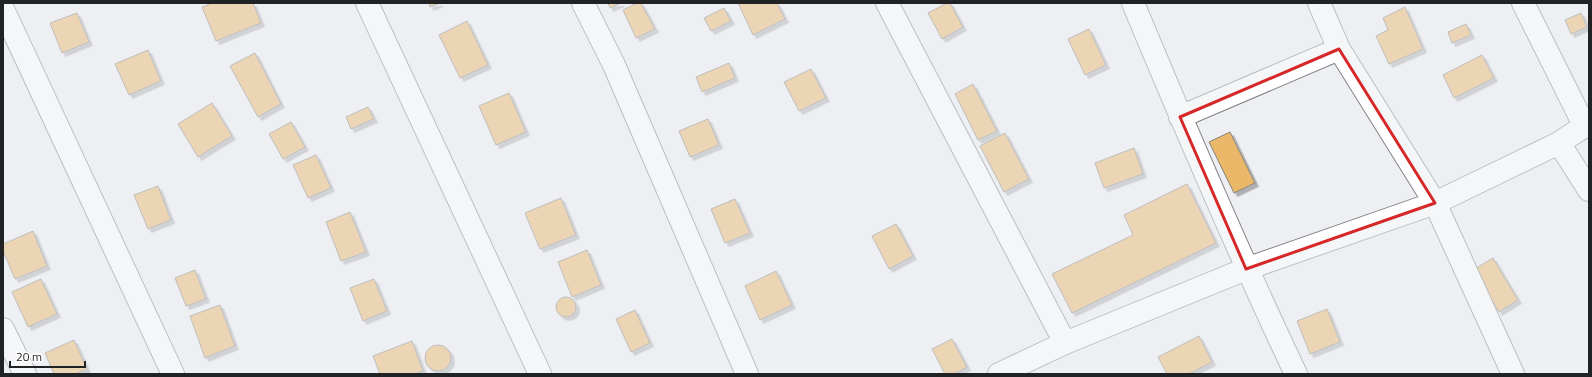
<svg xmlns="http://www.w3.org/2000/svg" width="1592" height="377" font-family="'Titillium Web',sans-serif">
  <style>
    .building { fill: #ebb769; stroke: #84827f; filter: url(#shadow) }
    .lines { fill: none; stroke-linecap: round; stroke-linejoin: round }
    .street-casing { stroke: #828387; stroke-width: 24 }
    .secondary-casing { stroke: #828387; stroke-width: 24 }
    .street { stroke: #fff; stroke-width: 22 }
    .secondary { stroke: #fff; stroke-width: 22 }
    .marked { fill: none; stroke: #d62828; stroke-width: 3; stroke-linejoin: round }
  </style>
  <defs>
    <filter id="shadow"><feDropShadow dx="3.5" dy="3.5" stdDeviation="0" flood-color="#0004"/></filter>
  </defs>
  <rect width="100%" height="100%" fill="#edeff3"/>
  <path class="building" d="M 213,3 L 253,3 L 261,23 L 216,41 L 202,7 Z
    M 429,3 L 440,3 L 430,7 Z
    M 608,3 L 621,3 L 610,8 Z
    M 637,3 L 641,3 L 655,29 L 636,38 L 623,10 Z
    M 738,3 L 777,3 L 785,19 L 753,35 Z
    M 947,3 L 950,3 L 963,27 L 942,39 L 928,13 Z
    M 1405,7 L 1423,49 L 1389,64 L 1376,36 L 1388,30 L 1383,18 Z
    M 724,8 L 731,21 L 711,31 L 704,18 Z
    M 77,13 L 89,42 L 62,53 L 50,23 Z
    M 1581,13 L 1587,27 L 1571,34 L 1565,20 Z
    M 467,21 L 488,65 L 460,78 L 439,35 Z
    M 1466,24 L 1471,35 L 1452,43 L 1448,32 Z
    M 1089,29 L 1106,65 L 1085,75 L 1068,39 Z
    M 148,50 L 161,81 L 129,95 L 115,64 Z
    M 255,53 L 281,104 L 258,117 L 230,66 Z
    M 1482,55 L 1494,78 L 1454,98 L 1443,75 Z
    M 729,63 L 735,78 L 702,92 L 696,77 Z
    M 811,69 L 826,98 L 799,111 L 784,82 Z
    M 973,84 L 997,131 L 978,140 L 955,94 Z
    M 509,93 L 526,132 L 496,145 L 479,106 Z
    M 212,103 L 232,136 L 198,157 L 178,124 Z
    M 368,107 L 374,119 L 351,129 L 346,117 Z
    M 708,119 L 719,145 L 690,157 L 679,131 Z
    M 291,122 L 305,147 L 283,159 L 269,134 Z
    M 1230,132 L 1255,183 L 1234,193 L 1209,142 Z
    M 1005,133 L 1029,179 L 1004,192 L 980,146 Z
    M 1134,148 L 1143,174 L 1104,188 L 1095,163 Z
    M 316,155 L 331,188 L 308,198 L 293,165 Z
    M 1187,184 L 1216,243 L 1072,313 L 1052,274 L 1133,235 L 1124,215 Z
    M 158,186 L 171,220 L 148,229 L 134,195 Z
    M 561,198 L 576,235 L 540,249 L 525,213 Z
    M 735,199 L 750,233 L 725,243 L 711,209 Z
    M 350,212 L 366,252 L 341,261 L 326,222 Z
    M 896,224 L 913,256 L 889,269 L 872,236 Z
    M 33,231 L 47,266 L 15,279 L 3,251 L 3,244 Z
    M 587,250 L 601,285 L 572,297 L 558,262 Z
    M 1493,258 L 1518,300 L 1499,312 L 1473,270 Z
    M 195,270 L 206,299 L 186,306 L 175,278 Z
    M 776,271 L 792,305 L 760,320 L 745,286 Z
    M 41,279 L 57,314 L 28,327 L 12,292 Z
    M 374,279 L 387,311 L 363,321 L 350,288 Z
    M556 307a10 10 0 1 1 20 0a10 10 0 1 1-20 0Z
    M 220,305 L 235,346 L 205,358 L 190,316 Z
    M 1327,309 L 1340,342 L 1310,354 L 1297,321 Z
    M 635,310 L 650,343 L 631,352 L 616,319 Z
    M 1199,336 L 1212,362 L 1189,374 L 1167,374 L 1158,357 Z
    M 952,339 L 967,367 L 954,374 L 945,374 L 932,349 Z
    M 74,340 L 87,369 L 75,374 L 54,374 L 45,353 Z
    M 412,341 L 423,371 L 414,374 L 380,374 L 373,356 Z
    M425 358a13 13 0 1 1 26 0a13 13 0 1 1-26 0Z"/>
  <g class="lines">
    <g class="street-casing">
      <path id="street" d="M 367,3 L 540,374
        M 583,3 L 614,65 L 747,374
        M 887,3 L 1065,343
        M 1133,3 C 1185,128 1238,252 1296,374
        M 1319,3 L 1339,49 L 1435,203 L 1513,374
        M 1523,3 L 1585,127
        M 3,9 L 173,374
        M 1180,117 L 1339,49
        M 1559,143 L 1589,190
        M 3,329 L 25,374"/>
    </g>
    <g class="secondary-casing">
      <path id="secondary" d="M 999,374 L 1065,343 L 1246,269 L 1435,203 L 1559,143 L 1589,123"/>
    </g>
    <use href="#street" class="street"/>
    <use href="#secondary" class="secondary"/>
  </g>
  <path d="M0 0H1592V377H0ZM 1339,49 L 1435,203 L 1246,269 L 1180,117 Z" fill="#edeff3" fill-opacity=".55" fill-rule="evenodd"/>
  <path class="marked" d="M 1339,49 L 1435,203 L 1246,269 L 1180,117 Z"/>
  <rect width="1592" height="377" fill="none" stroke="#212223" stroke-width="8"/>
  <path d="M10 361v6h75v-6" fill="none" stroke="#212223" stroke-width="2"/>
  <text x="16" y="361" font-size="12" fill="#212223" stroke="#ffffff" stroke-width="3" paint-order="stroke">20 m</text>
</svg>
